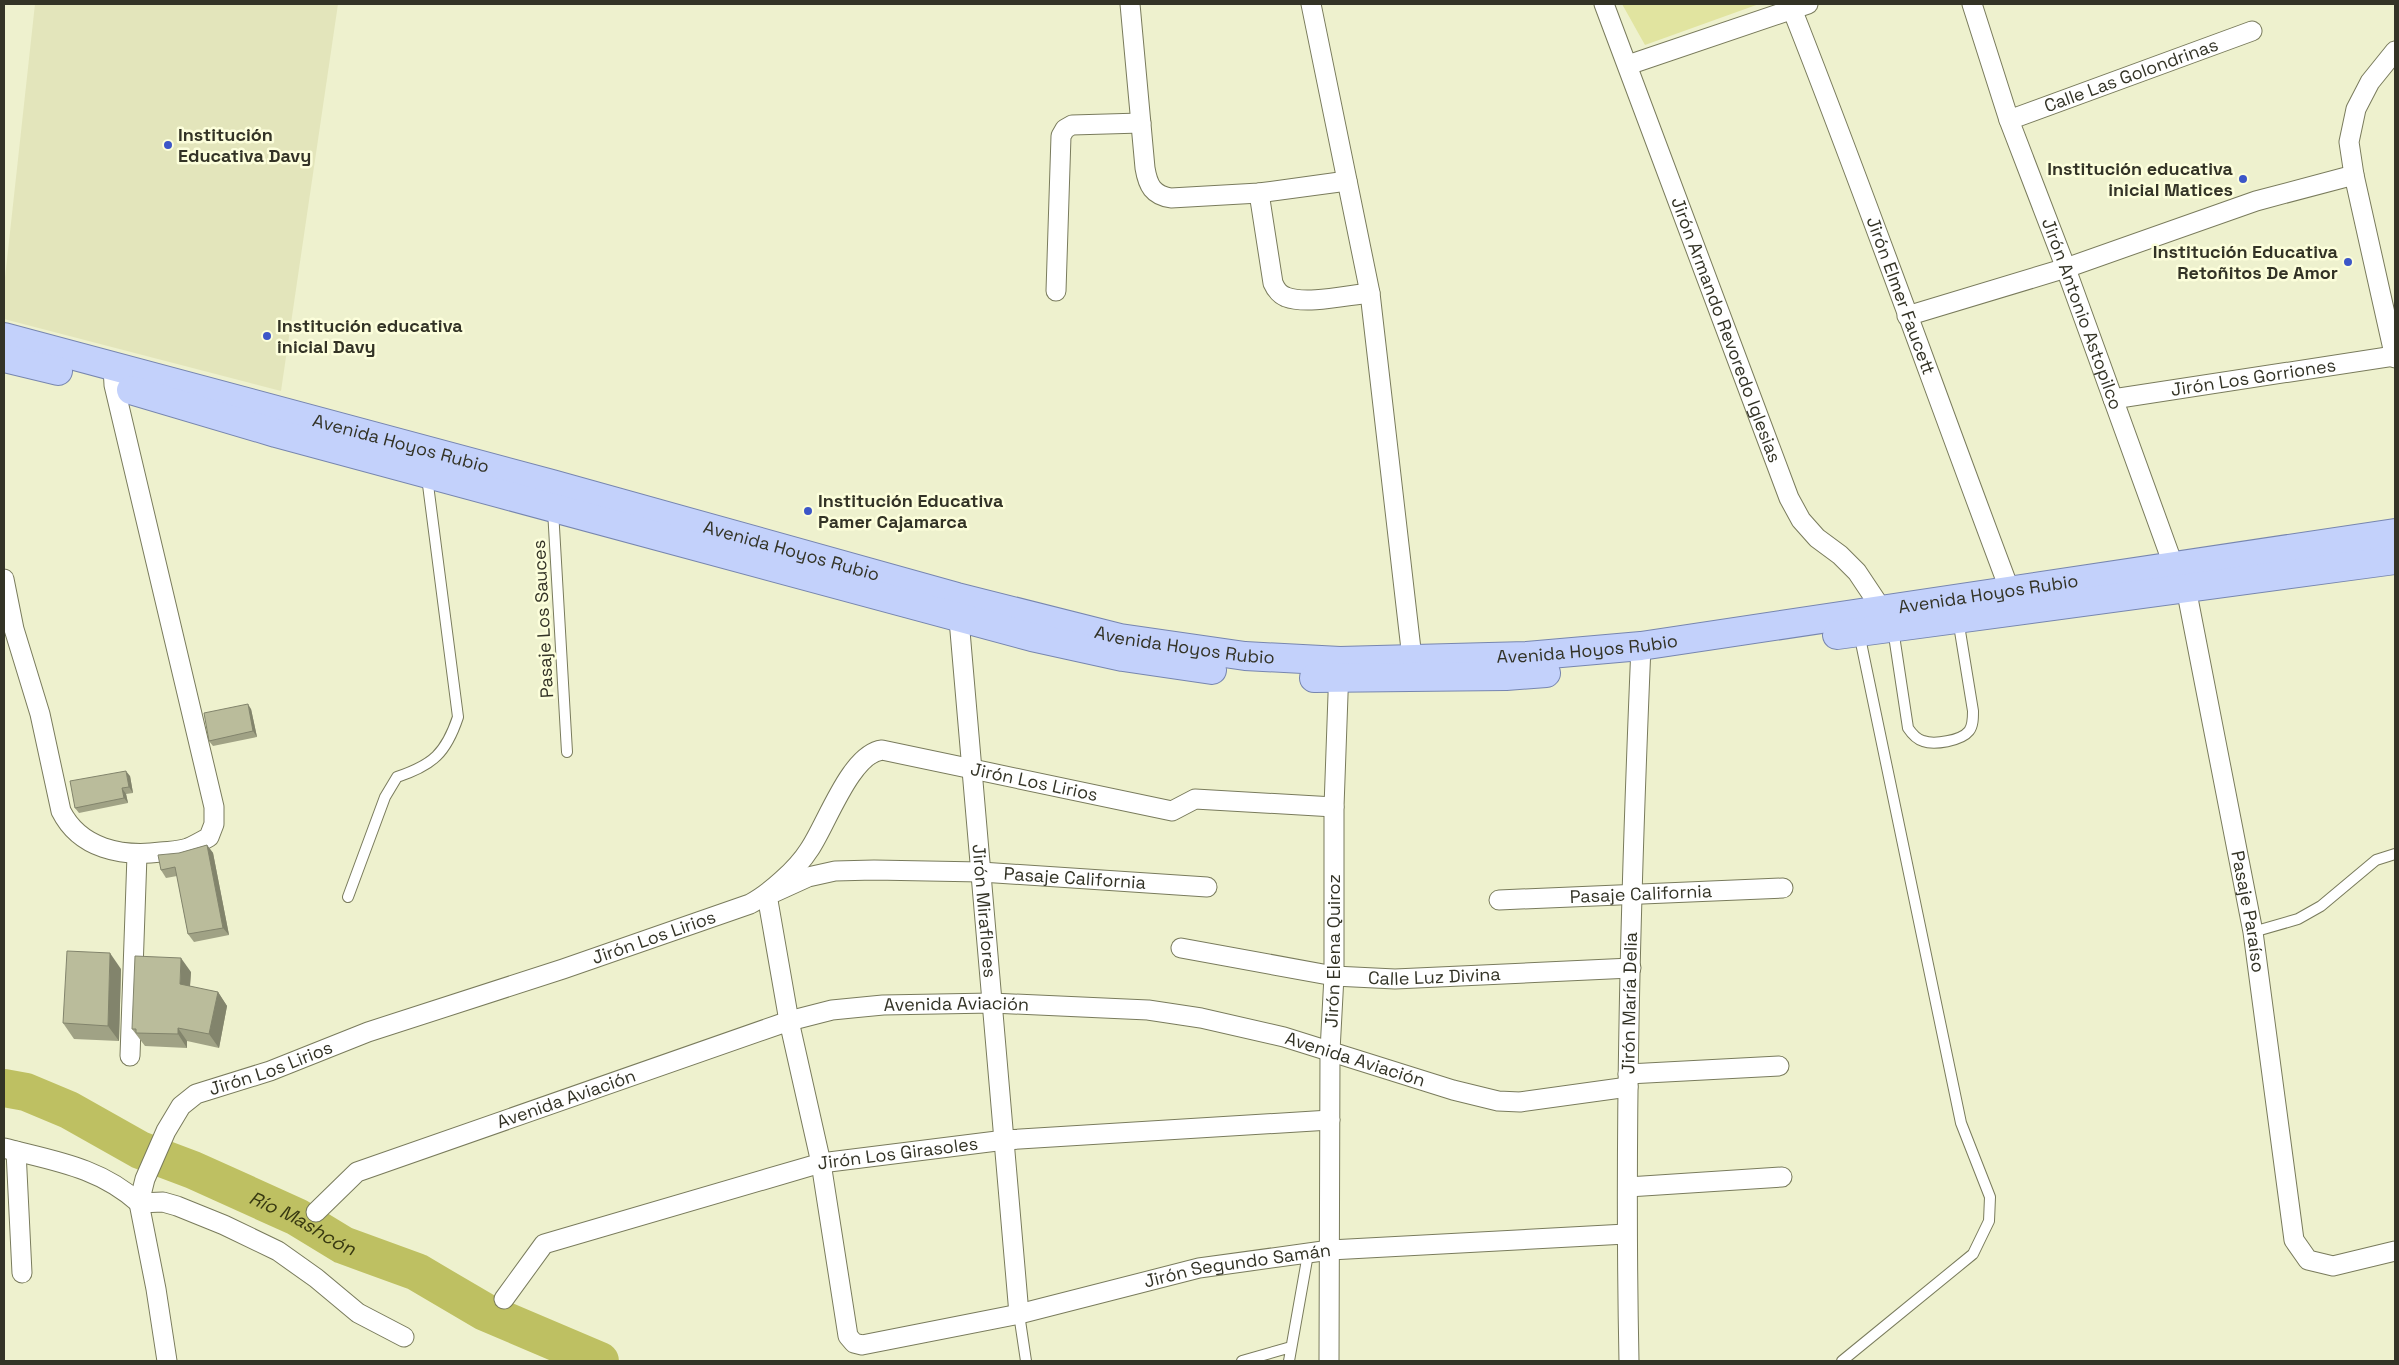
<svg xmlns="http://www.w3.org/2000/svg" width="2399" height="1365" font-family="'Space Grotesk',sans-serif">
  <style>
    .built { fill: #e3e5bb }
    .park { fill: #e1e4a0 }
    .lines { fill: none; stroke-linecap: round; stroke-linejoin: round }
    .river { stroke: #bec062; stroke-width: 38 }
    .service-casing { stroke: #797b5c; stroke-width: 12 }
    .minor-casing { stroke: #797b5c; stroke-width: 21 }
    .primary-casing { stroke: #7786af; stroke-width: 30 }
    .service { stroke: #fff; stroke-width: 10 }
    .minor { stroke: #fff; stroke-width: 19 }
    .primary { stroke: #c3d1fb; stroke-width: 28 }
    .wall { fill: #a0a285 }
    .shaded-wall { fill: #82846c }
    .building { fill: #babc9b; stroke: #82846c }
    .poi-dot { fill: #3c56c8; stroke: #fcfedb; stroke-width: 2 }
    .labels { text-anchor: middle; stroke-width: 5; stroke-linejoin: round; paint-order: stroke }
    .street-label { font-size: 18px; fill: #333326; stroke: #fcfedb }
    .poi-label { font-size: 18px; font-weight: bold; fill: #333326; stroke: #fcfedb; text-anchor: start }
    .water-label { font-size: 19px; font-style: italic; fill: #383911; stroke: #fcfedb }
  </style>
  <rect width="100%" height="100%" fill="#eef1ce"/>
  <path class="built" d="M 35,4 L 338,4 L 281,391 L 4,319 L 4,287 Z"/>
  <path class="park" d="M 1622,4 L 1759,4 L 1645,45 Z"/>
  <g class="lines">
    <path class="river" id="s1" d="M 4,1088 L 26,1092 L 69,1110 L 140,1150 L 193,1170 L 297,1217 L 343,1245 L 417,1272 L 485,1312 L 600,1361"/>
    <g class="service-casing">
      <path id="service" d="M 553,510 L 567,752
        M 1893,629 L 1908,728 C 1912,734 1916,739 1923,741 C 1934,745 1961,741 1969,731 C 1973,726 1973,718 1973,711 L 1958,619
        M 348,897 L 385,797 L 397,777 C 433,765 446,753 458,717 L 427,477
        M 2253,932 L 2298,919 L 2321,906 L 2376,860 L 2395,854
        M 1019,1314 L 1026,1361
        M 1242,1361 L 1291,1347
        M 1289,1361 L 1308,1254
        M 1842,1361 L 1973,1254 L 1989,1221 L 1990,1197 L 1961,1123 L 1859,633"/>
    </g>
    <g class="minor-casing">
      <g id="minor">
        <path d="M 1130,4 L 1145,168 C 1148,186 1153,195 1171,198 L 1259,193 L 1347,181"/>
        <path d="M 1311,4 L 1370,293 L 1412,658"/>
        <path id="s2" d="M 1604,4 L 1789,498 L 1801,520 L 1817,538 L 1840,555 L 1857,572 L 1887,617"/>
        <path id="s3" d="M 1790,4 C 1867,198 1936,395 2010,591"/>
        <path id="s4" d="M 1972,4 L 2009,120 L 2062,258 L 2174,567 L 2186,588 L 2253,932 L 2294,1240 L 2308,1260 L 2333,1266 L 2395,1251"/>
        <path d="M 2395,51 L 2370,82 L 2356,109 L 2349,142 L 2354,175 L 2395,358"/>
        <path d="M 1628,65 L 1808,4"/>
        <path id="s5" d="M 2009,120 L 2252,31"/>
        <path d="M 1259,193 L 1273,283 C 1276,290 1279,294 1286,297 C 1307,305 1348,295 1370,293"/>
        <path d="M 1056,291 L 1061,136 L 1065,129 L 1072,125 L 1141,123"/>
        <path d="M 1907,316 L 2066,268 L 2256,201 L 2354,175"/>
        <path id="s6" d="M 2113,399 L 2394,356"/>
        <path d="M 4,579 L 14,629 L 40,714 L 61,811 C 80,849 122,857 161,852 C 170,851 180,851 188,848 C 195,845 202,841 209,837 L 214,824 L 214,807 L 114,385 L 113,367"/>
        <path id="s7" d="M 958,608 L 1019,1314"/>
        <path id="s8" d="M 775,892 L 808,877 L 835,871 L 874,870 L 981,872 L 1207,887"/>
        <path id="s9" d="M 767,895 L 789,1021 L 821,1163 L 848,1336 L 854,1343 L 862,1345 L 1019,1314 L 1199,1268 L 1330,1250 L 1626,1234"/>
        <path id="s10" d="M 1499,900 L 1783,888"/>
        <path id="s11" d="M 1181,948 L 1334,976 L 1395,979 L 1631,968"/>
        <path d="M 130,1056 L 137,855"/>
        <path d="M 1628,1074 L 1779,1066"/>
        <path d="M 4,1148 C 54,1161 99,1167 139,1203 L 163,1202 L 177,1206 L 224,1225 L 278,1251 L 316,1278 L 358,1313 L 404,1337"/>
        <path d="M 16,1151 L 22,1273"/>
        <path d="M 1628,1187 L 1782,1177"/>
        <path id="s12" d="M 316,1212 L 357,1172 L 789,1021 L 832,1010 L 883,1005 L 992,1003 L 1148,1010 L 1201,1018 L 1284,1037 L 1453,1090 L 1498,1101 L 1520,1102 L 1628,1087"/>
        <path id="s13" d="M 504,1299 L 544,1244 L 821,1163 L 1005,1140 L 1330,1120"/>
        <path id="s14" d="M 167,1361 L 156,1289 L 139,1203 L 145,1179 L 166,1131 L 181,1106 L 196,1094 L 270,1071 L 368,1032 L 563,969 L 750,904 C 769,894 797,869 809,850 C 826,826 850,754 882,750 L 1172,811 L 1195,799 L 1334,807"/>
        <path id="s15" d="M 1329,1361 L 1330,1051 L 1334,976 L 1334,807 L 1339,667"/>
        <path id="s16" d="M 1629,1361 C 1624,1123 1631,884 1641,646"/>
      </g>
    </g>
    <g class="primary-casing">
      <g id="primary">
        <path id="s17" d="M 4,337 L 552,484 L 957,597 L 1120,638 L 1245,656 L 1340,661 L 1527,656 L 1641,646 L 2395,533"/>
        <path d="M 4,358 L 58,371"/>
        <path d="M 131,390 L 276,433 L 1032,637 L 1123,657 L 1212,670"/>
        <path d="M 1837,635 L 2395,560"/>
        <path d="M 1314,678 L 1506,676 L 1546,673"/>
      </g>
    </g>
    <use href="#service" class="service"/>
    <use href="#minor" class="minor"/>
    <use href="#primary" class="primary"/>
  </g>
  <path class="wall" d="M 251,709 L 257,737 L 213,746 L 209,741 Z
    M 130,776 L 133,793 L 126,794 L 128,803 L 79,813 L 75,808 Z
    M 207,845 L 213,853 L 229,935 L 194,942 L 188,934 L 177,876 L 166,878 L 161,870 L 179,853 Z
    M 121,969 L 119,1041 L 74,1039 L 63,1023 Z
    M 191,972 L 190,987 L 218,992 L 227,1006 L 219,1048 L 187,1041 L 187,1048 L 145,1046 L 132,1029 Z"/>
  <path class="shaded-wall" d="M 248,704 L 251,709 L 257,737 L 253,731 Z
    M 126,771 L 130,776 L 133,793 L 129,787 Z
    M 122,788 L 126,794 L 128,803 L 124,798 Z
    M 207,845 L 213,853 L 229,935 L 223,928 Z
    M 110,953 L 121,969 L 119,1041 L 108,1026 Z
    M 181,958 L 191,972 L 189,998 L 180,984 Z
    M 218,992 L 227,1006 L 219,1048 L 209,1034 Z
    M 178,1028 L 187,1041 L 187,1048 L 178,1034 Z"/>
  <path class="building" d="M 248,704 L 253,731 L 209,741 L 204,713 Z
    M 126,771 L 129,787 L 122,788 L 124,798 L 75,808 L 70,781 Z
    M 207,845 L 223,928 L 188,934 L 175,867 L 161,870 L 158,855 L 179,853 Z
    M 67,951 L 110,953 L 108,1026 L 63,1023 Z
    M 135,956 L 181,958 L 180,984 L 218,992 L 209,1034 L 178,1028 L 178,1034 L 136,1033 L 136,1029 L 132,1029 Z"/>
  <g class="poi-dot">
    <circle cx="168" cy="145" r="5"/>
    <circle cx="2243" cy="179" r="5"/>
    <circle cx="2348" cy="262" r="5"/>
    <circle cx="267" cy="336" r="5"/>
    <circle cx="808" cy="511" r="5"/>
  </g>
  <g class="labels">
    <g class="street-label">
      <text dy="6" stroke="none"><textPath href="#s5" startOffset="130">Calle Las Golondrinas</textPath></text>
      <text dy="6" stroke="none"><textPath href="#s3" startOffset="312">Jirón Elmer Faucett</textPath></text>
      <text dy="6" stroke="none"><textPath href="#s4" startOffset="329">Jirón Antonio Astopilco</textPath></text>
      <text dy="6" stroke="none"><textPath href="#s2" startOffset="348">Jirón Armando Revoredo Iglesias</textPath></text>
      <text dy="6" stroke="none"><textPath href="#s6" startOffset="142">Jirón Los Gorriones</textPath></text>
      <text dy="6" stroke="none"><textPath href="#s17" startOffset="411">Avenida Hoyos Rubio</textPath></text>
      <text dy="6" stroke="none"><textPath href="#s17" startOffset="816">Avenida Hoyos Rubio</textPath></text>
      <text dy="6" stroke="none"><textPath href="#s17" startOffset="2030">Avenida Hoyos Rubio</textPath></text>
      <text transform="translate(543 619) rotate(-93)" y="6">Pasaje Los Sauces</text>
      <text dy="6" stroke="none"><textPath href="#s17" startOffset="1221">Avenida Hoyos Rubio</textPath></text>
      <text dy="6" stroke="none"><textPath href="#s17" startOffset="1625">Avenida Hoyos Rubio</textPath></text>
      <text dy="6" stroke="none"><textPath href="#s14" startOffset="1235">Jirón Los Lirios</textPath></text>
      <text dy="6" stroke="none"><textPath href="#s8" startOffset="304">Pasaje California</textPath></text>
      <text dy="6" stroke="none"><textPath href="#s10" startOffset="142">Pasaje California</textPath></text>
      <text dy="6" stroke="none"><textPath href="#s7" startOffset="304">Jirón Miraflores</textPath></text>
      <text dy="6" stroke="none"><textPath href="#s4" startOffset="952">Pasaje Paraíso</textPath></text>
      <text dy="6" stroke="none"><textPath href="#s14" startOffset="770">Jirón Los Lirios</textPath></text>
      <text dy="6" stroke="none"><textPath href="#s15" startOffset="410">Jirón Elena Quiroz</textPath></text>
      <text dy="6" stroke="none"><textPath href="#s11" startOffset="256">Calle Luz Divina</textPath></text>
      <text dy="6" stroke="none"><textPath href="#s16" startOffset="358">Jirón María Delia</textPath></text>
      <text dy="6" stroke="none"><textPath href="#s12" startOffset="684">Avenida Aviación</textPath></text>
      <text dy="6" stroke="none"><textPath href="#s12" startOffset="1089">Avenida Aviación</textPath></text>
      <text dy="6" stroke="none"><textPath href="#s14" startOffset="365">Jirón Los Lirios</textPath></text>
      <text dy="6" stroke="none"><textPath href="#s12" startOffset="279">Avenida Aviación</textPath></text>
      <text dy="6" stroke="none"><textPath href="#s13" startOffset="434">Jirón Los Girasoles</textPath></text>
      <text dy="6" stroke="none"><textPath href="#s9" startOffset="850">Jirón Segundo Samán</textPath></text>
    </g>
    <g class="poi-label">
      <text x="178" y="141">Institución<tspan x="178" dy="21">Educativa Davy</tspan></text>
      <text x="2233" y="175" text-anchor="end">Institución educativa<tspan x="2233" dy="21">inicial Matices</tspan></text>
      <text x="2338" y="258" text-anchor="end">Institución Educativa<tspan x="2338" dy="21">Retoñitos De Amor</tspan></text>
      <text x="277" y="332">Institución educativa<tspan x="277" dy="21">inicial Davy</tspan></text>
      <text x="818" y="507">Institución Educativa<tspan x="818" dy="21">Pamer Cajamarca</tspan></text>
    </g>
    <g class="water-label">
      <text dy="7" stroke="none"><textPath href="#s1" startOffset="329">Río Mashcón</textPath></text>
    </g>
  </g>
  <rect width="2399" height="1365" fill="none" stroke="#333326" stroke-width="10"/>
</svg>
